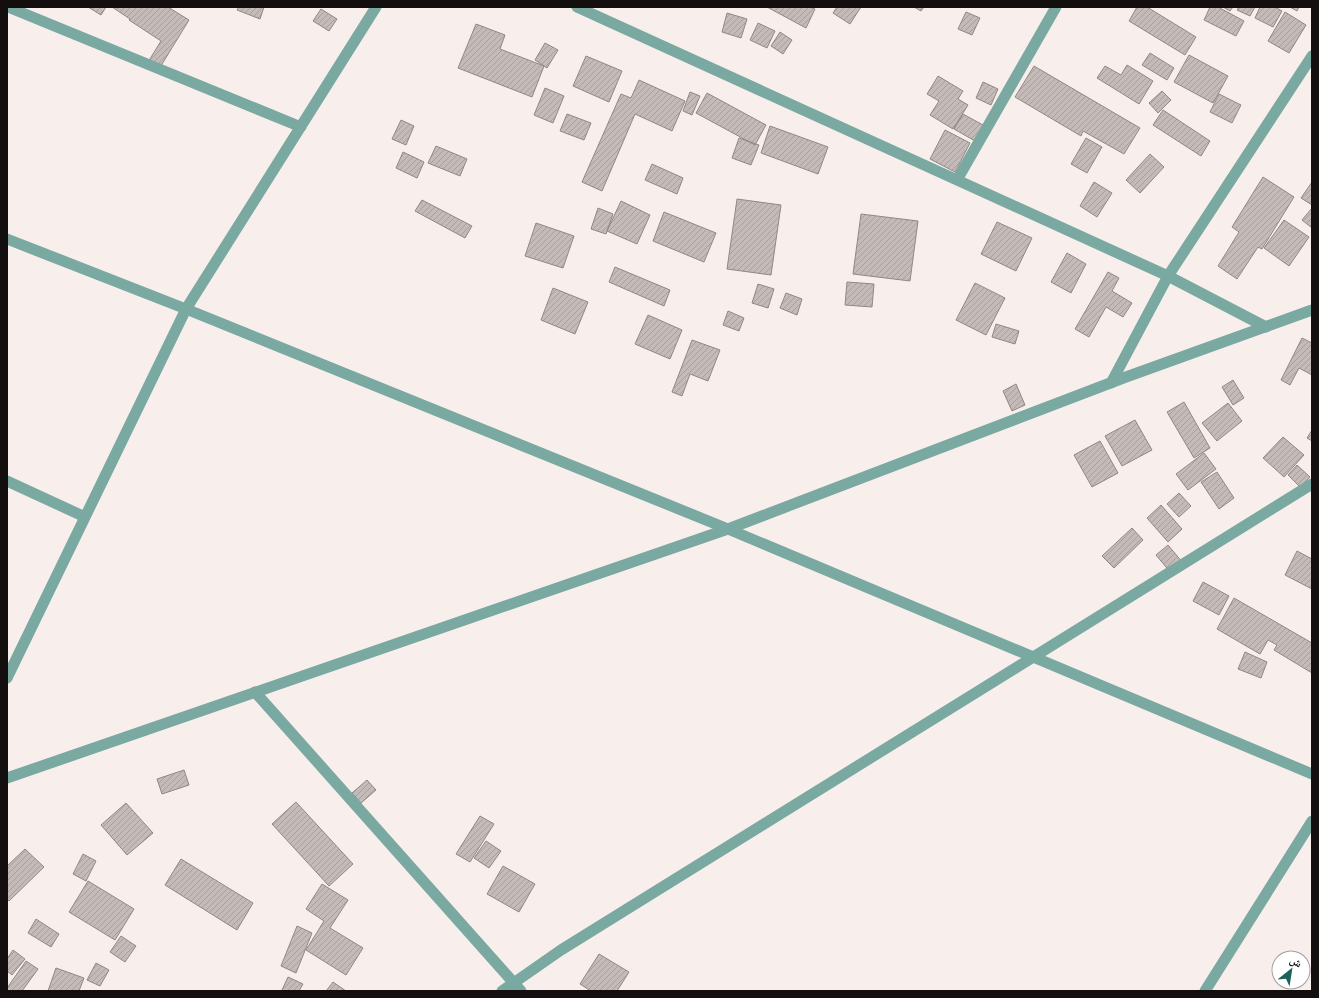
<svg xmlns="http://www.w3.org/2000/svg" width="1319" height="998" font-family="'Alegreya Sans','Noto Naskh Arabic',sans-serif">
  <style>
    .building { fill: url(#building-hatch); stroke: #908786 }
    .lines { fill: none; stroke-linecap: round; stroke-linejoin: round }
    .minor { stroke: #79a9a0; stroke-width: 11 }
    .tertiary { stroke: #79a9a0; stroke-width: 11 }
  </style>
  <defs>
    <pattern id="building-hatch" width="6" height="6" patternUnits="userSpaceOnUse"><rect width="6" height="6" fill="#c4bbb9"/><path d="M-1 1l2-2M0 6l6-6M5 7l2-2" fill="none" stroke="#a7a09e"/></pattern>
  </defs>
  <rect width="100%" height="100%" fill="#f8efed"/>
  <path class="building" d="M 88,7 L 106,7 L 101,15 Z
    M 112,7 L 168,7 L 189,20 L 159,69 L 148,62 L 161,41 L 129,20 L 130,19 Z
    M 239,7 L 264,7 L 260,19 L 237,10 Z
    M 767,7 L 810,7 L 815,9 L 806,28 Z
    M 837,7 L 861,7 L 850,24 L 833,13 Z
    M 914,7 L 924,7 L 921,11 Z
    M 1137,7 L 1147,7 L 1196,37 L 1185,55 L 1129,21 Z
    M 1210,7 L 1218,7 L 1244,21 L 1236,36 L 1204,20 Z
    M 1223,7 L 1233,7 L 1230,11 Z
    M 1239,7 L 1255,7 L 1250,16 L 1237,10 Z
    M 1260,7 L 1275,7 L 1282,11 L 1273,27 L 1255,18 Z
    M 1290,7 L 1299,7 L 1297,11 Z
    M 321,9 L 337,19 L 329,31 L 313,21 Z
    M 966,12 L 980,18 L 972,35 L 958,29 Z
    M 1285,12 L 1306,25 L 1289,53 L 1268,41 Z
    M 727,13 L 747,19 L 741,38 L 722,32 Z
    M 758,23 L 775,31 L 767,48 L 750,40 Z
    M 476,24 L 505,35 L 500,49 L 544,66 L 532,97 L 458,68 Z
    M 780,32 L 792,40 L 783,54 L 771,46 Z
    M 545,43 L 558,50 L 547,68 L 535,60 Z
    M 1150,53 L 1174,68 L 1167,80 L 1142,65 Z
    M 1189,55 L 1228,76 L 1213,103 L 1174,82 Z
    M 586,56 L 622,71 L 609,102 L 573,86 Z
    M 1127,65 L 1153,81 L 1139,104 L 1097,78 L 1105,66 L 1121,75 Z
    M 1034,66 L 1140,128 L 1124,154 L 1083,131 L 1081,136 L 1015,97 Z
    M 938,76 L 963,91 L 958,99 L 968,105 L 953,129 L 930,115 L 939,101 L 927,94 Z
    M 639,80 L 685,101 L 672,131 L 635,114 L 602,191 L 582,182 L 621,94 L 631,98 Z
    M 983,82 L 998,89 L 991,105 L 976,98 Z
    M 545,88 L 564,96 L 553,123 L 534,115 Z
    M 1162,91 L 1171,100 L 1158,113 L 1149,103 Z
    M 690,92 L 700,96 L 692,115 L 683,111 Z
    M 707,93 L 766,125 L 755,145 L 696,113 Z
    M 1219,94 L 1241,105 L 1232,123 L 1210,112 Z
    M 1163,110 L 1210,141 L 1201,156 L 1153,125 Z
    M 567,114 L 591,123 L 584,140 L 560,131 Z
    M 963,114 L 983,125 L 975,141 L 954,129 Z
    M 401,120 L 414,126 L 406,145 L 392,139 Z
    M 770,126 L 828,147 L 818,174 L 761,153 Z
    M 945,130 L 970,143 L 955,172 L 930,159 Z
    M 739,138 L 759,145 L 751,165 L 732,158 Z
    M 1086,138 L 1102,147 L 1087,173 L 1071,164 Z
    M 436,146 L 467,159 L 460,176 L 428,163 Z
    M 403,152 L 424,162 L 417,178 L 396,168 Z
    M 1150,154 L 1164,167 L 1140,193 L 1126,180 Z
    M 652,164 L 683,178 L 677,194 L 645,180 Z
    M 1263,177 L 1294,197 L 1262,249 L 1258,247 L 1237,279 L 1218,266 L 1239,232 L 1232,227 Z
    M 1094,182 L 1112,193 L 1097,217 L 1080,206 Z
    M 1312,182 L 1312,205 L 1301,198 Z
    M 737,199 L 781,205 L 771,275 L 727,269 Z
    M 422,200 L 472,226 L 465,238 L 415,211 Z
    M 621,201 L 650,215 L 637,244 L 607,231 Z
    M 598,208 L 613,214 L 606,234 L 591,229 Z
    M 1312,208 L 1312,228 L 1302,220 Z
    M 664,212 L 716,233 L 704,262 L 653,241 Z
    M 861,214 L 918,221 L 910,281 L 853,274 Z
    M 1284,220 L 1309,237 L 1289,266 L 1264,248 Z
    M 997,222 L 1032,238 L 1016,271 L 981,254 Z
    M 536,223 L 574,236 L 563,268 L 525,256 Z
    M 1067,253 L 1086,264 L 1071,293 L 1051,282 Z
    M 615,267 L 670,290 L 664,306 L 609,282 Z
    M 1108,272 L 1119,278 L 1112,291 L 1132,303 L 1123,317 L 1106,307 L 1089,337 L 1075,329 Z
    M 847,282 L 874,284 L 872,307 L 845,305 Z
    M 975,283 L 1005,298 L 986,335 L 956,320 Z
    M 758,284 L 774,289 L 768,308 L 752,303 Z
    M 553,288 L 588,302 L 575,334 L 541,320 Z
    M 786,293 L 802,299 L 797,315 L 780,308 Z
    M 728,311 L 744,318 L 739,331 L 723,325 Z
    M 648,315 L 682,330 L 670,359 L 635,344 Z
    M 996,324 L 1019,331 L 1015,344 L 992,337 Z
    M 1302,338 L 1312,343 L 1312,375 L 1299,368 L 1290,385 L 1281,380 Z
    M 692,340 L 720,350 L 708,381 L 690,374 L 682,396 L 672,392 Z
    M 1233,380 L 1244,398 L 1233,405 L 1222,387 Z
    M 1016,384 L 1025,405 L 1012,411 L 1003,391 Z
    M 1184,402 L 1210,448 L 1194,458 L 1167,412 Z
    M 1228,403 L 1242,421 L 1217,441 L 1202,423 Z
    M 1135,420 L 1152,450 L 1122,466 L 1105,436 Z
    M 1312,430 L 1312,441 L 1307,438 Z
    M 1283,437 L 1304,455 L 1284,477 L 1263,458 Z
    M 1100,441 L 1118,473 L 1092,487 L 1074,455 Z
    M 1204,453 L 1216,469 L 1188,490 L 1176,474 Z
    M 1297,465 L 1310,477 L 1300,487 L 1288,475 Z
    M 1217,472 L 1234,498 L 1219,509 L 1201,482 Z
    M 1179,493 L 1191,506 L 1179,517 L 1167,504 Z
    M 1161,505 L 1182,529 L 1168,542 L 1147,518 Z
    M 1132,528 L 1143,540 L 1114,568 L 1102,556 Z
    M 1168,545 L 1183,563 L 1171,573 L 1156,555 Z
    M 1297,551 L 1312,559 L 1312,589 L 1285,575 Z
    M 1203,582 L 1229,596 L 1219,615 L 1193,601 Z
    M 1234,598 L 1312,643 L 1312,673 L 1274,650 L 1277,645 L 1268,640 L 1260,654 L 1217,629 Z
    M 1245,652 L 1267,662 L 1261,678 L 1238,669 Z
    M 184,770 L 189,785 L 162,794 L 157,779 Z
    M 367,780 L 376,790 L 361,803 L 352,793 Z
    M 296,802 L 353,864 L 329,886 L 272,824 Z
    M 126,803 L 153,833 L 127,855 L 101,825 Z
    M 480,816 L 494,824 L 470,862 L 456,854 Z
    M 486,841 L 501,851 L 489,868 L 474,858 Z
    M 25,849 L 44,867 L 9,901 L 7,899 L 7,866 Z
    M 83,854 L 96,861 L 86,881 L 73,874 Z
    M 181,859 L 253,903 L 237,930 L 165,885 Z
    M 503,866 L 535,884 L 519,912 L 487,894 Z
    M 88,881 L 134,909 L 115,940 L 69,912 Z
    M 322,884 L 348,900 L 330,928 L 363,948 L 346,975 L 306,950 L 324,921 L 306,909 Z
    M 36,919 L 59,934 L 51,947 L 28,933 Z
    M 297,926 L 312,933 L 296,973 L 281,966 Z
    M 121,936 L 136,946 L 125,962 L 110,952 Z
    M 13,950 L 25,959 L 12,975 L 7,971 L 7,959 Z
    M 599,954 L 629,972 L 617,991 L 591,991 L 580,984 Z
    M 26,961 L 38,969 L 22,991 L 7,991 L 7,988 Z
    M 96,963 L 109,970 L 100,986 L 87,980 Z
    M 56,968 L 84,978 L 79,991 L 48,991 Z
    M 288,977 L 303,984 L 299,991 L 285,991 L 282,990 Z
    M 333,982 L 346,991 L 326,991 Z"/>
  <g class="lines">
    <path class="minor" d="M 8,7 L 301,127
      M 577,7 L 1168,276 L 1266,327
      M 957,180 L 1056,7
      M 7,239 L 186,309 L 728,529 L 1312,774
      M 1111,383 L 1168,276 L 1312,56
      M 7,481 L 85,517
      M 7,678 L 186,309 L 376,7
      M 255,692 L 521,991
      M 502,991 L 561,950 L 1312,484
      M 1205,991 L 1312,821"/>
    <path class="tertiary" d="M 7,778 L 728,529 L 1126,377 L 1312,310"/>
  </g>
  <rect width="1319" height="998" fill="none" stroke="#120f0e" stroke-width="16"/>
  <g transform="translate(1291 970) rotate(30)"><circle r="19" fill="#ffffff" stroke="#a09f9f"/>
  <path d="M0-3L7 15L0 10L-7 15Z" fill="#196358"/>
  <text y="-6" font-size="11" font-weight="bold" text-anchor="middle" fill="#120f0e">ش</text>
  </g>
</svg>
